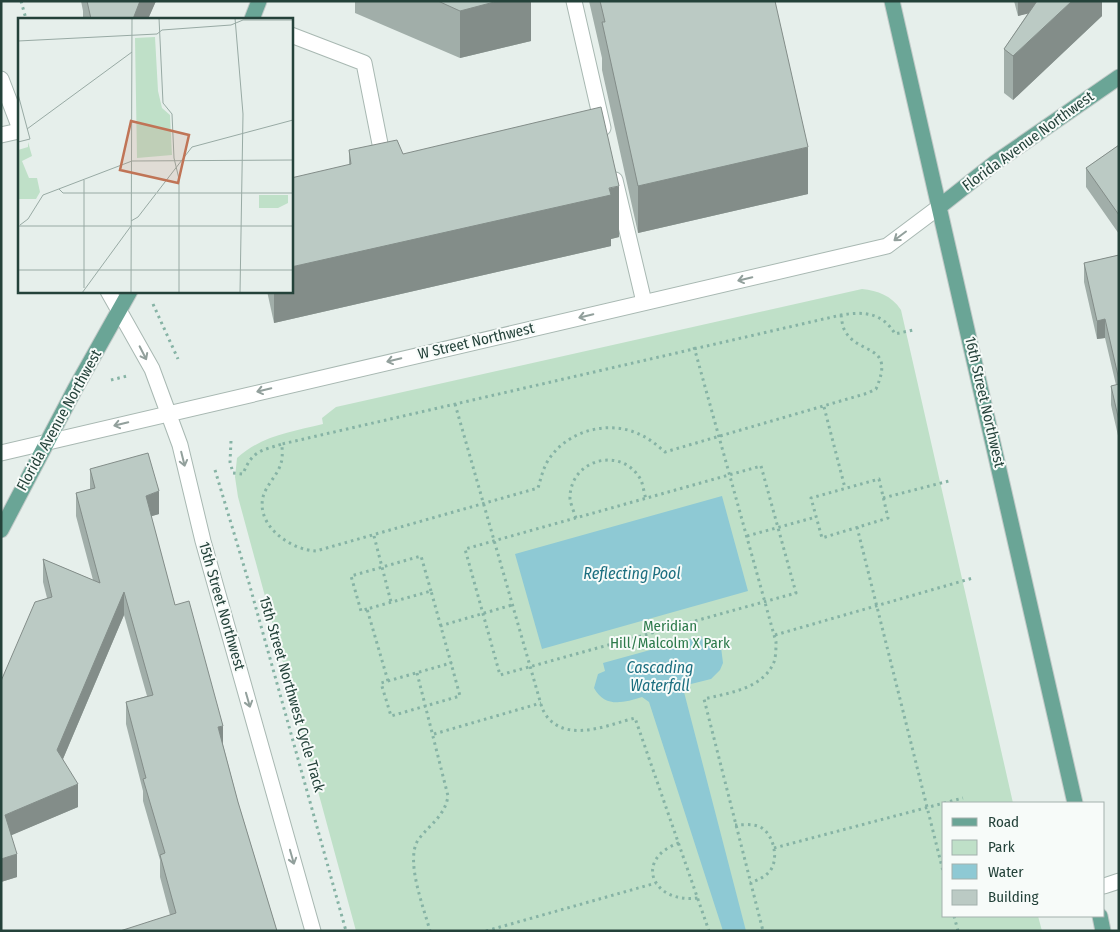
<svg xmlns="http://www.w3.org/2000/svg" width="1120" height="932" font-family="'Fira Sans Condensed',sans-serif">
  <style>
    .green { fill: #bfe0c8 }
    .water { fill: #8ec9d4 }
    .lines { fill: none; stroke-linecap: round; stroke-linejoin: round }
    .minor-casing { stroke: #a8b8b2; stroke-width: 17 }
    .major-casing { stroke: #c2cac8; stroke-width: 17 }
    .path { stroke: #86b3a5; stroke-width: 3; stroke-dasharray: 2.5 4; stroke-linecap: butt }
    .minor { stroke: #fff; stroke-width: 15 }
    .major { stroke: #6aa596; stroke-width: 15 }
    .wall { fill: #a1aea9 }
    .shaded-wall { fill: #838d89 }
    .building { fill: #bbcac4; stroke: #838d89 }
    .oneway { stroke: #92a09c }
    .labels { text-anchor: middle; stroke-width: 4; stroke-linejoin: round; paint-order: stroke }
    .street-label { font-size: 15px; fill: #24423a; stroke: #f7fbf9 }
    .park-label { font-size: 15px; fill: #2d7a4b; stroke: #f7fbf9 }
    .water-label { font-size: 16px; font-style: italic; fill: #1c6f80; stroke: #f7fbf9 }
    .inset-road { fill: none; stroke: #98aaa4; stroke-width: 1 }
    .view { fill: #c07456; fill-opacity: 0.15; stroke: #c07456; stroke-width: 2.5 }
    .inset-edge { fill: none; stroke: #24423a; stroke-width: 2.5 }
  </style>
  <rect width="100%" height="100%" fill="#e6efeb"/>
  <path class="green" d="M 862,289 C 878,291 891,295 901,310 L 1013,803 L 944,803 L 944,916 L 1038,916 L 1042,931 L 356,931 L 238,497 L 235,477 L 237,458 C 263,435 291,432 323,424 L 322,418 L 336,407 Z"/>
  <path class="water" d="M 722,496 L 748,591 L 542,649 L 515,554 Z
    M 701,636 L 704,642 L 715,641 L 721,647 L 723,663 L 720,670 L 711,679 L 687,685 L 684,692 L 746,931 L 723,931 L 649,702 L 642,697 C 623,703 605,708 594,688 L 598,674 L 605,671 L 603,663 Z"/>
  <g class="lines">
    <g class="minor-casing">
      <path id="minor" d="M 574,1 L 603,128
        M 291,35 L 364,63 L 384,164
        M 1,79 L 19,126
        M 1,135 L 19,131
        M 615,180 L 644,302
        M 108,291 L 152,369 L 180,445 L 203,541 L 313,931
        M 1,453 L 887,246 L 939,207
        M 1104,886 L 1119,881"/>
    </g>
    <g class="major-casing">
      <path id="major" d="M 892,1 L 1075,803
        M 252,19 L 259,1
        M 939,207 L 996,162 L 1119,77
        M 1,530 L 75,389 L 130,291
        M 1100,916 L 1103,931"/>
    </g>
    <path class="path" d="M 21,1 L 26,19
      M 153,304 L 178,359
      M 841,315 C 842,320 842,326 845,331 C 859,356 896,343 876,389 L 868,393 L 665,452 C 658,446 651,440 643,436 C 612,419 569,429 549,459 C 543,468 541,478 538,488 L 316,551 C 291,550 256,526 263,497 C 266,485 278,475 281,463 C 283,458 282,450 282,444 L 841,315 C 864,311 883,313 895,334 L 913,330
      M 694,347 L 776,642 C 776,648 776,656 774,662 C 763,689 728,693 704,699 L 763,931
      M 111,380 L 127,376
      M 455,404 L 542,708 C 544,712 547,718 551,721 C 573,741 611,724 635,718 L 709,931
      M 824,407 L 845,488
      M 231,441 L 230,462 L 233,473 L 243,474 C 252,451 260,451 282,444
      M 761,466 L 796,593 L 500,675 L 465,549 Z
      M 215,470 L 249,583 L 346,931
      M 879,479 L 888,518 L 822,538 L 811,498 Z
      M 883,498 L 949,481
      M 576,518 C 574,512 571,505 570,499 C 569,459 622,445 641,480 C 643,485 644,493 646,499
      M 857,527 L 944,875
      M 374,536 L 391,602
      M 747,536 L 816,517
      M 367,609 L 361,611 L 351,576 L 421,556 L 431,591
      M 440,626 L 512,605
      M 775,635 L 973,578
      M 417,673 L 448,796 C 445,816 430,824 418,840 C 405,861 424,908 430,931
      M 388,681 L 367,609 L 431,591 L 451,663 L 381,683 L 391,716 L 460,696 L 451,663
      M 434,734 L 541,703
      M 735,825 C 743,825 754,823 762,828 C 774,836 779,859 770,871 C 765,877 758,880 750,883
      M 679,843 C 633,859 652,904 698,898
      M 774,848 L 963,798
      M 954,916 L 958,931
      M 486,931 L 656,883"/>
    <use href="#minor" class="minor"/>
    <use href="#major" class="major"/>
  </g>
  <path class="wall" d="M 81,1 L 156,1 L 148,19 L 83,19 L 83,11 Z
    M 355,1 L 531,1 L 531,41 L 460,58 L 355,13 Z
    M 589,1 L 775,1 L 808,194 L 638,233 L 602,70 L 602,58 Z
    M 1014,1 L 1102,1 L 1102,16 L 1013,100 L 1004,93 L 1004,49 L 1028,13 L 1018,16 Z
    M 1119,145 L 1119,234 L 1086,187 L 1086,168 Z
    M 349,150 L 403,154 L 619,237 L 611,239 L 611,246 L 274,323 L 267,291 L 291,291 L 349,165 Z
    M 1119,255 L 1119,440 L 1111,405 L 1111,386 L 1116,385 L 1105,338 L 1097,339 L 1084,282 L 1084,263 Z
    M 90,469 L 159,514 L 151,516 L 175,605 L 223,745 L 238,802 L 277,931 L 170,915 L 160,877 L 160,860 L 143,801 L 143,791 L 126,724 L 126,702 L 147,696 L 124,615 L 63,759 L 78,807 L 11,835 L 17,877 L 1,882 L 47,598 L 43,582 L 43,559 L 93,580 L 76,516 L 76,493 L 90,490 Z"/>
  <path class="shaded-wall" d="M 140,1 L 156,1 L 148,19 L 133,19 Z
    M 498,1 L 531,1 L 531,41 L 460,58 L 460,11 Z
    M 1018,1 L 1064,1 L 1064,5 L 1018,16 Z
    M 1072,1 L 1102,1 L 1102,16 L 1013,100 L 1013,56 Z
    M 808,147 L 808,194 L 638,233 L 638,186 Z
    M 619,186 L 619,237 L 611,239 L 611,246 L 274,323 L 274,291 L 291,291 L 291,267 Z
    M 1105,319 L 1105,338 L 1097,339 L 1097,321 Z
    M 159,491 L 159,514 L 146,518 L 146,496 Z
    M 124,592 L 124,615 L 57,773 L 57,750 Z
    M 223,726 L 223,749 L 218,727 Z
    M 78,784 L 78,807 L 5,838 L 5,815 Z
    M 17,854 L 17,877 L 1,882 L 1,859 Z"/>
  <path class="building" d="M 87,1 L 140,1 L 133,19 L 91,19 Z
    M 438,1 L 498,1 L 460,11 Z
    M 600,1 L 775,1 L 808,147 L 638,186 L 602,22 L 605,22 Z
    M 1037,1 L 1072,1 L 1013,56 L 1004,49 Z
    M 601,107 L 619,186 L 609,188 L 611,195 L 291,267 L 291,178 L 351,164 L 349,150 L 397,140 L 403,154 Z
    M 1119,145 L 1119,215 L 1086,168 Z
    M 1119,255 L 1119,380 L 1105,319 L 1097,321 L 1084,263 Z
    M 1119,384 L 1119,421 L 1111,386 Z
    M 148,453 L 159,491 L 146,496 L 175,605 L 189,601 L 223,726 L 218,727 L 238,802 L 277,931 L 120,931 L 176,913 L 160,855 L 165,853 L 143,779 L 146,778 L 126,702 L 153,695 L 124,592 L 57,750 L 78,784 L 5,815 L 17,854 L 1,859 L 1,681 L 35,602 L 52,597 L 43,559 L 100,583 L 76,493 L 95,488 L 90,469 Z"/>
  <defs><path id="oneway-shaft" d="M-6 0H5M1.5-3L5.5 0L1.5 3" fill="none" stroke-width="1.6" stroke-linecap="round" stroke-linejoin="round" transform="scale(1.25)"/></defs>
  <g class="oneway">
    <use href="#oneway-shaft" transform="translate(900 236) rotate(143)"/>
    <use href="#oneway-shaft" transform="translate(745 279) rotate(167)"/>
    <use href="#oneway-shaft" transform="translate(586 316) rotate(167)"/>
    <use href="#oneway-shaft" transform="translate(143 353) rotate(63)"/>
    <use href="#oneway-shaft" transform="translate(394 360) rotate(167)"/>
    <use href="#oneway-shaft" transform="translate(264 390) rotate(167)"/>
    <use href="#oneway-shaft" transform="translate(121 424) rotate(166)"/>
    <use href="#oneway-shaft" transform="translate(183 459) rotate(76)"/>
    <use href="#oneway-shaft" transform="translate(248 700) rotate(74)"/>
    <use href="#oneway-shaft" transform="translate(292 857) rotate(74)"/>
  </g>
  <g class="labels">
    <g class="street-label">
      <text transform="translate(1028 141) rotate(-36)" y="5">Florida Avenue Northwest</text>
      <text transform="translate(476 341) rotate(-13)" y="5">W Street Northwest</text>
      <text transform="translate(985 402) rotate(77)" y="5">16th Street Northwest</text>
      <text transform="translate(59 420) rotate(-61)" y="5">Florida Avenue Northwest</text>
      <text transform="translate(222 606) rotate(74)" y="5">15th Street Northwest</text>
      <text transform="translate(292 694) rotate(74)" y="5">15th Street Northwest Cycle Track</text>
    </g>
    <g class="park-label">
      <text x="670" y="631">Meridian<tspan x="670" dy="17">Hill/Malcolm X Park</tspan></text>
    </g>
    <g class="water-label">
      <text x="632" y="579">Reflecting Pool</text>
      <text x="660" y="673">Cascading<tspan x="660" dy="18">Waterfall</tspan></text>
    </g>
  </g>
  <g transform="translate(18 18)">
    <rect width="275" height="275" fill="#e6efeb"/>
    <path d="M 137,19 L 140,73 L 144,90 L 152,97 L 154,137 L 119,140 L 117,20 ZM 10,124 L 14,138 L 4,143 L 11,160 L 19,160 L 22,174 L 18,181 L 0,181 L 0,132 L 10,129 ZM 241,177 L 270,177 L 270,185 L 260,190 L 241,190 Z" fill="#bfe0c8"/>
    <path class="inset-road" d="M 141,0 L 145,85 L 154,96 L 156,140 L 161,161 L 161,208M 217,0 L 225,96 L 222,275M 0,23 L 139,16 L 144,12 L 213,7 L 225,2 L 275,2M 0,76 L 12,121 L 0,124M 9,111 L 114,34M 114,143 L 275,142M 66,162 L 66,270M 41,171 L 45,175 L 113,175M 113,175 L 138,175M 139,175 L 275,175M 113,203 L 120,199 L 174,129 L 275,102M 2,207 L 10,201 L 25,177 L 114,143M 0,208 L 275,208M 0,252 L 80,252M 80,252 L 113,252M 113,252 L 275,252M 64,275 L 113,208M 113,275 L 114,0M 161,275 L 161,208"/>
    <path class="view" d="M 113,103 L 171,117 L 160,165 L 102,152 Z"/>
    <rect width="275" height="275" class="inset-edge"/>
  </g>
  <rect width="1120" height="932" fill="none" stroke="#24423a" stroke-width="5"/>
  <rect x="942" y="802" width="162" height="115" fill="#f7fbf9" stroke="#a3b1ad"/>
  <rect x="952" y="818" width="25" height="8" fill="#6aa596" stroke="#a3b1ad"/>
  <text x="988" y="827" font-size="15" fill="#24423a">Road</text>
  <rect x="952" y="840" width="25" height="15" fill="#bfe0c8" stroke="#a3b1ad"/>
  <text x="988" y="852" font-size="15" fill="#24423a">Park</text>
  <rect x="952" y="864" width="25" height="15" fill="#8ec9d4" stroke="#a3b1ad"/>
  <text x="988" y="877" font-size="15" fill="#24423a">Water</text>
  <rect x="952" y="890" width="25" height="15" fill="#bbcac4" stroke="#a3b1ad"/>
  <text x="988" y="902" font-size="15" fill="#24423a">Building</text>
</svg>
